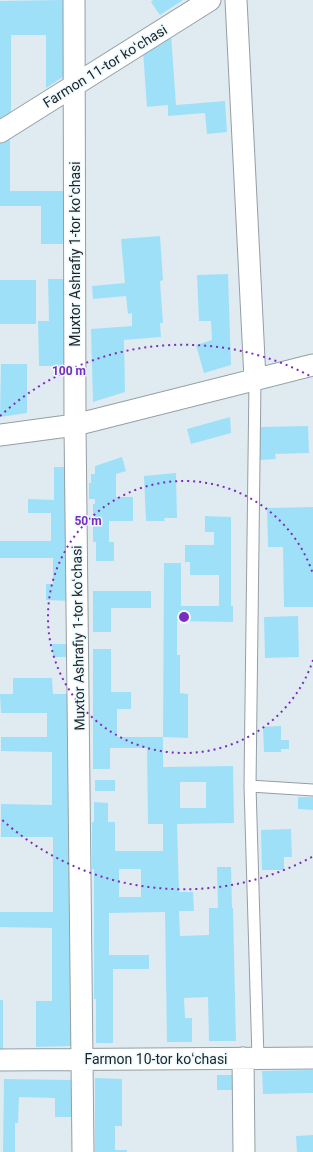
<svg xmlns="http://www.w3.org/2000/svg" width="313" height="1152" font-family="Roboto,sans-serif">
  <style>
    .building { fill: #9fe0f9; fill-rule: evenodd }
    .lines { fill: none; stroke-linecap: round; stroke-linejoin: round }
    .service-casing { stroke: #939fa4; stroke-width: 13 }
    .minor-casing { stroke: #939fa4; stroke-width: 23 }
    .service { stroke: #fff; stroke-width: 11 }
    .minor { stroke: #fff; stroke-width: 21 }
    .ring { fill: none; stroke: #7b2cbf; stroke-width: 2; stroke-dasharray: 2 4 }
    .labels { text-anchor: middle; stroke-width: 3; stroke-linejoin: round; paint-order: stroke }
    .street-label { font-size: 14px; fill: #1d2224; stroke: #ecf9fe }
    .centre { fill: #7b2cbf; stroke: #ecf9fe; stroke-width: 2 }
    .ring-label { font-size: 12px; text-anchor: middle; font-weight: bold; fill: #7b2cbf; stroke: #ecf9fe; stroke-width: 3; stroke-linejoin: round; paint-order: stroke }
  </style>
  <rect width="100%" height="100%" fill="#dfebf1"/>
  <path class="building" d="M 64,0 L 63,77 L 46,88 L 46,35 L 11,35 L 11,112 L 0,119 L 0,1 Z
    M 153,0 L 183,0 L 160,15 L 151,2 Z
    M 171,34 L 176,105 L 225,101 L 227,132 L 207,134 L 205,113 L 168,116 L 168,105 L 147,107 L 143,51 Z
    M 10,137 L 10,191 L 66,191 L 66,244 L 41,244 L 41,206 L 0,206 L 0,142 Z
    M 160,236 L 163,280 L 160,281 L 163,323 L 160,323 L 161,337 L 124,340 L 125,392 L 93,402 L 91,329 L 132,326 L 132,313 L 128,314 L 126,296 L 93,299 L 92,286 L 125,283 L 121,239 Z
    M 228,274 L 231,365 L 204,373 L 196,345 L 212,340 L 211,321 L 199,321 L 197,275 Z
    M 48,279 L 68,279 L 68,366 L 39,366 L 38,321 L 49,321 Z
    M 0,280 L 36,280 L 36,324 L 0,324 Z
    M 1,364 L 27,364 L 27,413 L 0,417 Z
    M 230,417 L 231,433 L 191,444 L 187,429 Z
    M 308,426 L 309,453 L 275,454 L 276,459 L 260,460 L 259,427 Z
    M 122,457 L 126,471 L 116,474 L 116,497 L 133,497 L 133,521 L 109,521 L 109,542 L 114,542 L 114,561 L 96,561 L 96,542 L 93,542 L 93,504 L 95,504 L 95,499 L 89,499 L 89,483 L 91,483 L 91,474 L 95,474 L 95,466 Z
    M 54,467 L 70,467 L 71,601 L 46,600 L 46,584 L 53,584 L 53,558 L 0,558 L 0,541 L 51,541 L 51,513 L 28,513 L 28,499 L 54,500 Z
    M 176,473 L 177,518 L 164,518 L 165,521 L 146,521 L 144,476 Z
    M 313,507 L 313,607 L 284,607 L 283,547 L 268,547 L 267,508 Z
    M 205,516 L 231,517 L 231,606 L 233,606 L 233,622 L 177,621 L 177,655 L 180,655 L 180,693 L 188,694 L 188,738 L 163,737 L 164,563 L 181,563 L 181,606 L 219,606 L 219,575 L 190,575 L 190,562 L 185,562 L 185,545 L 214,545 L 214,532 L 205,532 Z
    M 93,591 L 151,591 L 151,608 L 111,608 L 111,632 L 93,632 Z
    M 298,616 L 299,657 L 265,658 L 264,617 Z
    M 52,644 L 67,644 L 67,657 L 53,657 Z
    M 93,649 L 111,649 L 111,692 L 131,692 L 131,709 L 117,709 L 117,737 L 163,737 L 163,767 L 233,766 L 234,823 L 177,824 L 179,892 L 193,892 L 194,911 L 179,911 L 180,936 L 209,935 L 209,908 L 218,908 L 217,867 L 231,867 L 232,908 L 233,908 L 236,1041 L 209,1041 L 208,997 L 184,998 L 185,1018 L 192,1018 L 192,1042 L 167,1042 L 165,912 L 109,913 L 109,955 L 149,955 L 149,969 L 113,969 L 113,1043 L 96,1043 L 96,999 L 94,999 L 94,869 L 92,869 L 92,822 L 94,822 L 94,802 L 108,803 L 108,822 L 115,822 L 115,851 L 163,851 L 163,824 L 148,824 L 147,748 L 110,748 L 110,769 L 93,769 ZM 180,782 L 206,782 L 206,808 L 180,808 ZM 119,869 L 141,869 L 141,897 L 119,897 Z
    M 13,678 L 52,678 L 53,694 L 70,694 L 70,810 L 68,810 L 68,822 L 71,822 L 72,1046 L 36,1047 L 36,1001 L 52,1001 L 52,928 L 0,927 L 0,912 L 53,912 L 53,837 L 1,837 L 1,804 L 52,805 L 52,752 L 1,751 L 1,737 L 47,737 L 47,713 L 1,713 L 0,694 L 13,694 Z
    M 281,726 L 281,740 L 289,740 L 289,749 L 281,749 L 281,752 L 264,752 L 263,727 Z
    M 95,780 L 115,780 L 115,791 L 95,791 Z
    M 298,797 L 313,797 L 313,810 L 298,809 Z
    M 291,829 L 292,857 L 284,857 L 284,870 L 262,870 L 261,830 Z
    M 0,1000 L 3,1000 L 3,1049 L 0,1049 Z
    M 313,1070 L 313,1093 L 263,1094 L 262,1071 Z
    M 217,1075 L 234,1075 L 234,1090 L 217,1090 Z
    M 95,1078 L 122,1079 L 122,1126 L 115,1126 L 115,1150 L 127,1150 L 127,1152 L 95,1152 Z
    M 4,1079 L 73,1080 L 73,1117 L 55,1117 L 55,1098 L 19,1097 L 18,1123 L 15,1123 L 15,1152 L 3,1152 Z
    M 313,1135 L 313,1152 L 297,1152 L 296,1136 Z"/>
  <g class="lines">
    <g class="service-casing">
      <path id="service" d="M 255,379 L 250,786 L 258,1058
        M 250,786 L 313,790"/>
    </g>
    <g class="minor-casing">
      <path id="minor" d="M 74,0 L 75,425 L 83,1152
        M 236,0 L 255,379
        M 0,132 L 210,0
        M 0,435 L 75,425 L 313,365
        M 243,1058 L 244,1152
        M 0,1060 L 313,1058"/>
    </g>
    <use href="#service" class="service"/>
    <use href="#minor" class="minor"/>
  </g>
  <g class="ring">
    <path d="M313 660A136 136 0 1 1 313 574"/>
    <path d="M312 857A272 272 0 0 1 0 818M0 416A272 272 0 0 1 312 377"/>
  </g>
  <g class="labels">
    <g class="street-label">
      <text transform="translate(105 66) rotate(-32)" y="5">Farmon 11-tor koʻchasi</text>
      <text transform="translate(75 254) rotate(-90)" y="5">Muxtor Ashrafiy 1-tor koʻchasi</text>
      <text transform="translate(78 638) rotate(-91)" y="5">Muxtor Ashrafiy 1-tor koʻchasi</text>
      <text x="156" y="1064">Farmon 10-tor koʻchasi</text>
    </g>
  </g>
  <circle cx="184" cy="617" r="6" class="centre"/>
  <g class="ring-label">
    <text x="69" y="375">100 m</text>
    <text x="88" y="525">50 m</text>
  </g>
</svg>
